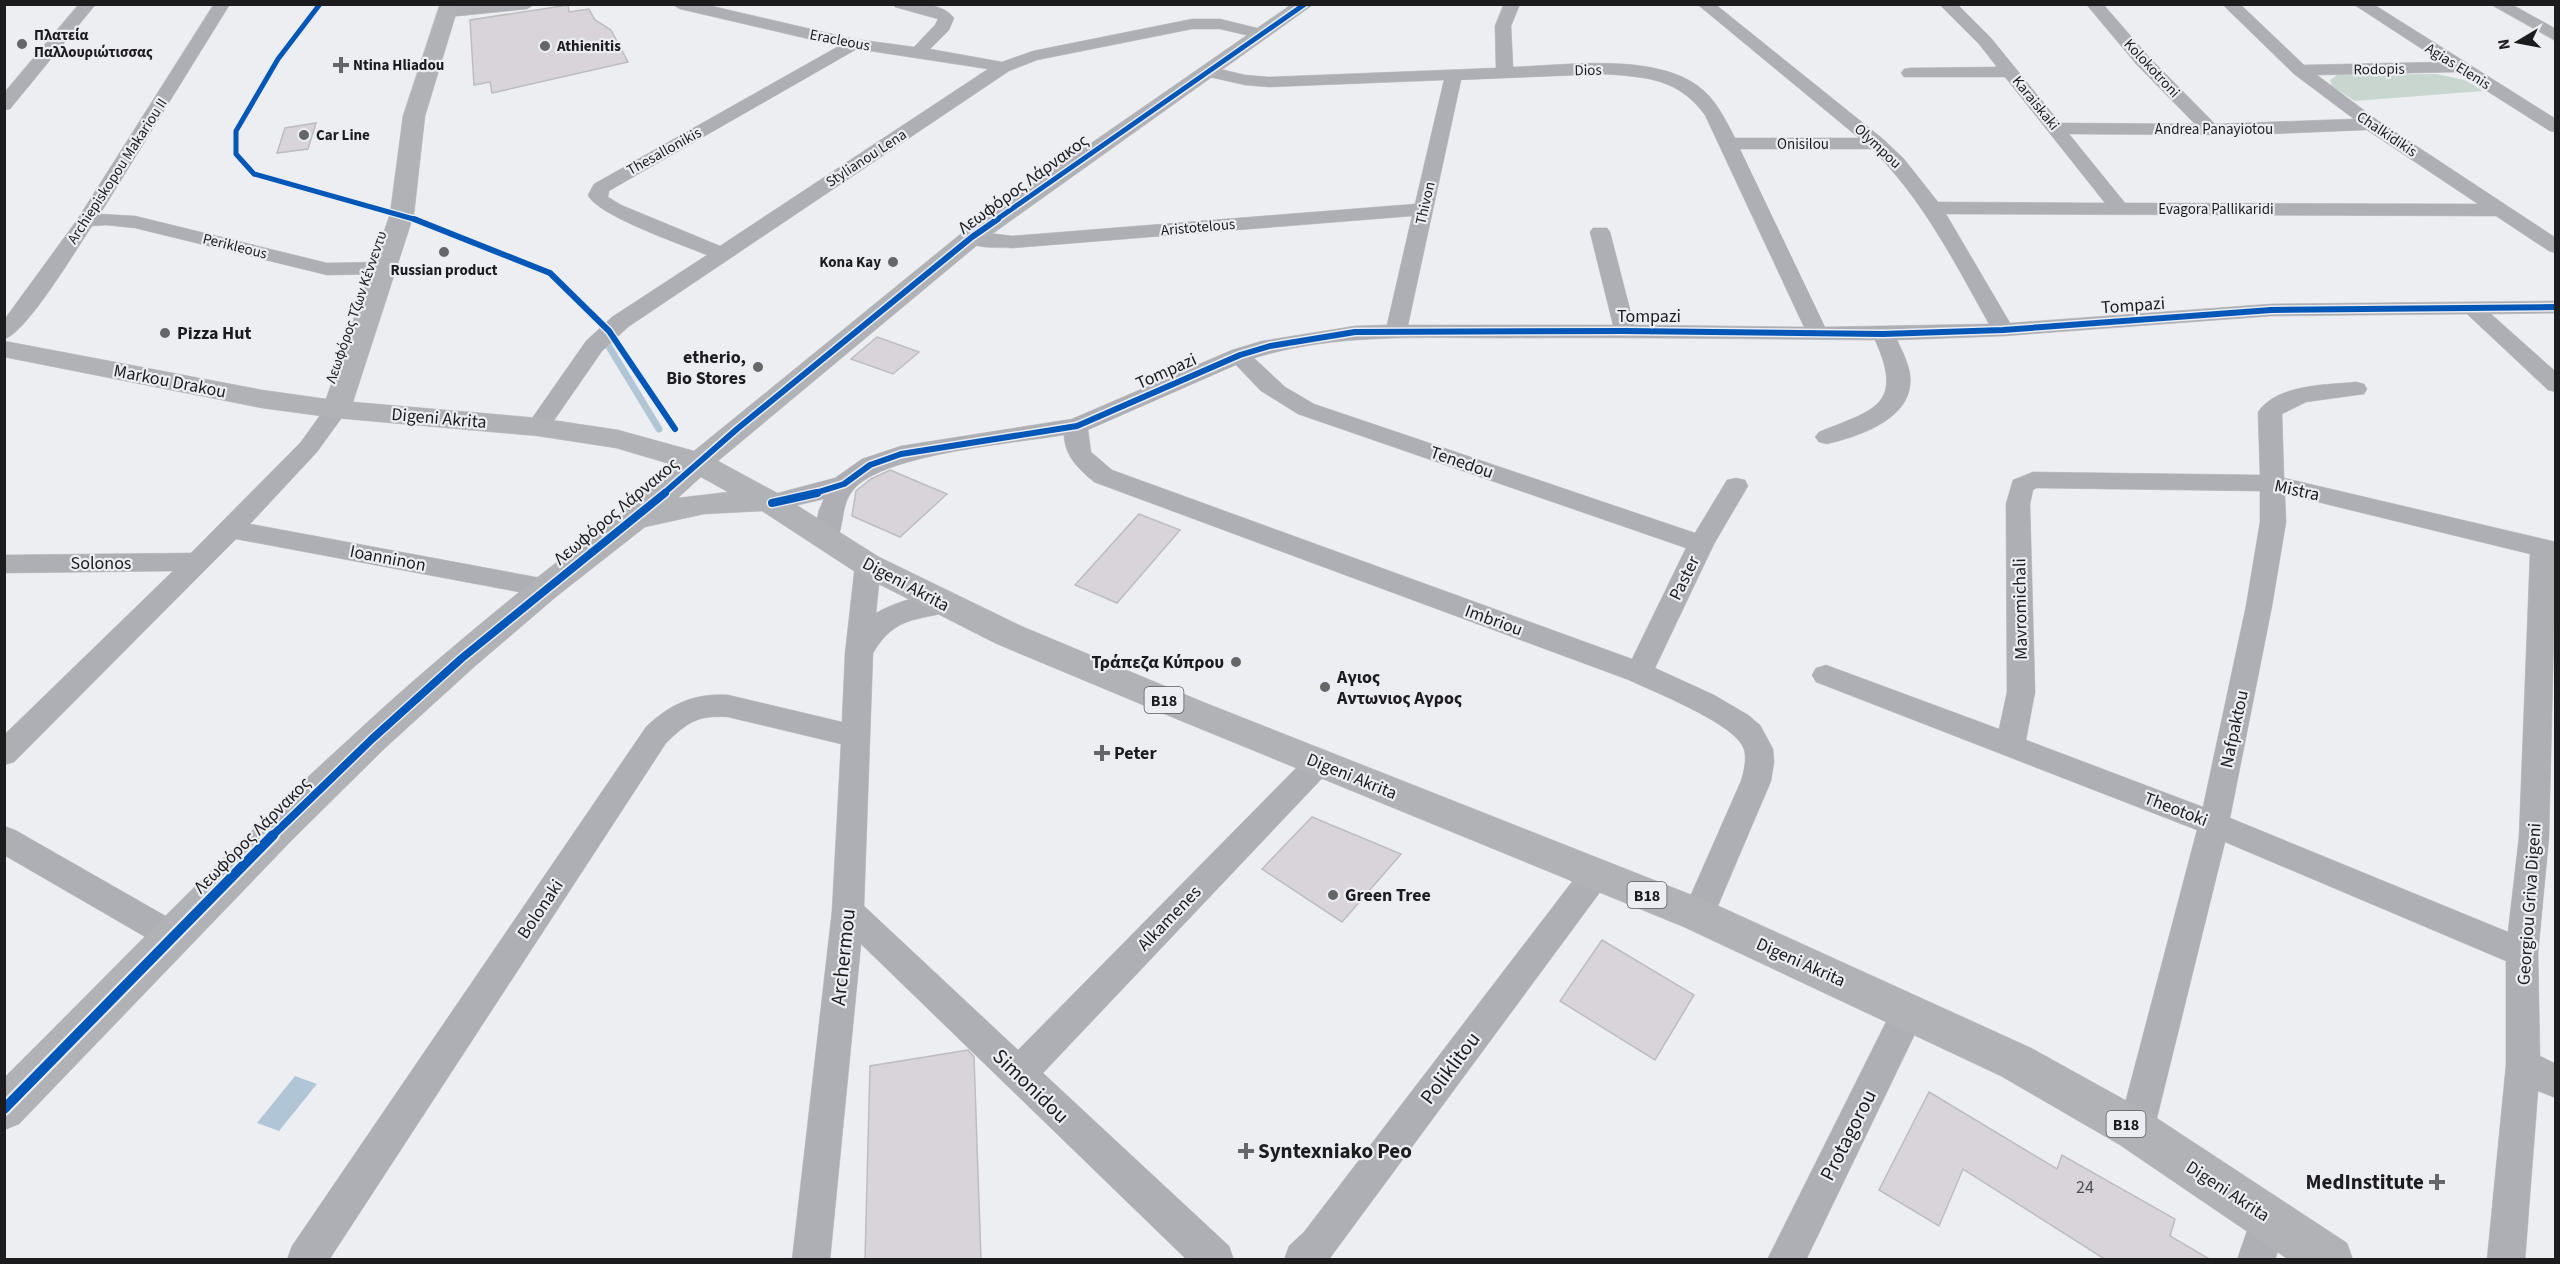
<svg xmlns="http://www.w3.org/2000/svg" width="2560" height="1264" font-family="'Source Sans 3',sans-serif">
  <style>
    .green { fill: #c9d5cf }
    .water { fill: #b0c6d7 }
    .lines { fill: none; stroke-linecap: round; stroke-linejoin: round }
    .stream { stroke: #b0c6d7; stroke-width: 7 }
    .building { fill: #d9d4da; stroke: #bdbdbf; stroke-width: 1.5 }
    .minor-casing { stroke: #c8c9cb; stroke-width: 1 }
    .major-casing { stroke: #c8c9cb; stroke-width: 1 }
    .minor { fill: #aeafb4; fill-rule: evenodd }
    .major { fill: #b1b2b6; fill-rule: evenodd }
    .cycleway-far3-casing { stroke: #ecedf3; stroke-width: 8 }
    .cycleway-far2-casing { stroke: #ecedf3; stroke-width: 9 }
    .cycleway-far1-casing { stroke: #ecedf3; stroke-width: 11 }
    .cycleway-casing { stroke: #ecedf3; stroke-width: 14 }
    .cycleway-far3 { stroke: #0057b8; stroke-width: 5 }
    .cycleway-far2 { stroke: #0057b8; stroke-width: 6 }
    .cycleway-far1 { stroke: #0057b8; stroke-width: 8 }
    .cycleway { stroke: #0057b8; stroke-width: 10 }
    .poi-dot { fill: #656668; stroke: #ecedf3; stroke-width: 2 }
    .labels { text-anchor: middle; stroke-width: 4.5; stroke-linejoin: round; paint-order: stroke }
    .far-poi-label { font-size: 15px; font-weight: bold; fill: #1c1c1e; stroke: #ecedf3; text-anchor: start }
    .far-street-label { font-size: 15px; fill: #1c1c1e; stroke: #ecedf3 }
    .shield { fill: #ecedf3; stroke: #5a5b5e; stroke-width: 1.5 }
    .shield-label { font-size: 16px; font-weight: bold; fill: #1c1c1e }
    .street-label { font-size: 18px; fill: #1c1c1e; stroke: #ecedf3 }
    .poi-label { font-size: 18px; font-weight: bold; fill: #1c1c1e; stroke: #ecedf3; text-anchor: start }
    .near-number-label { font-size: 18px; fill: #4e4d50 }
    .near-street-label { font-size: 21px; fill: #1c1c1e; stroke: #ecedf3 }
    .near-poi-label { font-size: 21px; font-weight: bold; fill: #1c1c1e; stroke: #ecedf3; text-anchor: start }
  </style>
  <rect width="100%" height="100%" fill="#edeef2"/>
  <path class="green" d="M 2436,74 L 2465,80 L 2483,91 L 2355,101 L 2332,86 L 2330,80 L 2337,75 Z"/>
  <path class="water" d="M 295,1076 L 317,1084 L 279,1131 L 257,1123 Z"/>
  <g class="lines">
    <path class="stream" d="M 608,345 L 659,429"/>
  </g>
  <path class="building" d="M 568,5 L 569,12 L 589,9 L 595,20 L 611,30 L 628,62 L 492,93 L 490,82 L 474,85 L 470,20 Z
    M 316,123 L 308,149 L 277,153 L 285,128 Z
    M 877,337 L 919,352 L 893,374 L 851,359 Z
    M 890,470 L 947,494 L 900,537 L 852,516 L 856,491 L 871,479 Z
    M 1139,514 L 1180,530 L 1117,603 L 1075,585 Z
    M 1312,817 L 1401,854 L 1342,922 L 1262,869 Z
    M 1602,940 L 1694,995 L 1655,1060 L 1560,1001 Z
    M 968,1050 L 974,1057 L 981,1260 L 865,1260 L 870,1066 Z
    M 1929,1092 L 2057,1169 L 2062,1155 L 2175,1219 L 2170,1236 L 2211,1260 L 2106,1260 L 1963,1169 L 1939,1226 L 1879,1190 Z"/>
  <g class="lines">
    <g class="minor-casing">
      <path id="minor" d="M 79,4 L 96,4 L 10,109 L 4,110 L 4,93 Z
        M 214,4 L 230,4 L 100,214 L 135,216 L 327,263 L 384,262 L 391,264 L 394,268 L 391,272 L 384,274 L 327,275 L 135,228 L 106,225 L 92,226 C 77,248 26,334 4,339 L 4,320 L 77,220 Z
        M 475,4 L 535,4 L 527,9 L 448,17 L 440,12 L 448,7 Z
        M 672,4 L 703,4 L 854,39 L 914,47 L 935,25 L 938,19 L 895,7 L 893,4 C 913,4 941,1 954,18 L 949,30 L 930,49 L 1002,62 L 1033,51 L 1192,19 L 1220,19 L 1269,31 L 1271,34 L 1263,39 L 1220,29 L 1192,29 L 1037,60 L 1009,71 L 628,327 L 602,351 L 546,432 L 538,434 L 530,432 L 526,427 L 586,341 L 612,317 L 707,255 C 683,245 596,215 588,195 L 594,184 L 839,46 L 680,9 ZM 857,49 L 988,69 L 720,246 L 621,205 L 608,197 L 609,191 Z
        M 1504,4 L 1520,4 L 1511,26 L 1513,67 C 1567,65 1653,53 1698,86 C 1716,99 1725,119 1735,138 L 1859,138 L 1697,4 L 1715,4 L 1883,139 L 1904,159 L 1938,202 L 2105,203 L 2005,77 L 1904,77 L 1901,73 L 1904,69 L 1910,68 L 1997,67 L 1979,44 L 1939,4 L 1957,4 L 1991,38 L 2060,123 L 2195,124 L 2137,65 L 2086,4 L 2103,4 L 2149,57 L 2215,124 L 2354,119 L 2294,74 L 2222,4 L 2240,4 L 2304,65 L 2442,62 L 2353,4 L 2373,4 L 2556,119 L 2556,132 L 2550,131 L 2457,72 L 2317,75 L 2377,120 L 2556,238 L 2556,253 L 2549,251 L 2496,216 L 1946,214 L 2010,323 L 2271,304 L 2556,301 L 2556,313 L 2491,314 L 2556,372 L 2556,392 L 2548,390 L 2467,314 L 2271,316 L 2003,336 L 1897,340 C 1903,353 1912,369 1910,385 C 1907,421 1856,437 1827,444 L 1819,442 L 1815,437 L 1819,432 C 1873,410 1905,406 1875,340 C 1752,339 1630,337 1507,338 C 1422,338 1336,333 1254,358 L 1285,387 L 1314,404 L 1695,533 L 1727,480 L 1736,478 L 1745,480 L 1748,486 L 1714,544 L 1655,668 L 1714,695 L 1748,715 L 1760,725 L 1773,749 L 1774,762 L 1771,781 L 1714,915 L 1709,925 L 1698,929 L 1687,925 L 1682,915 L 1741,781 C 1744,771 1747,759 1744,749 C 1736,724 1654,692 1629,680 L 1094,482 C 1079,469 1065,457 1064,435 C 1016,443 884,454 854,489 C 840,504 845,527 835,544 L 826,547 L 817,544 L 813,538 L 819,510 L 824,499 L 772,511 L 763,509 L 760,503 L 763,497 L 835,478 L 862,459 L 901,446 L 1072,419 L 1232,350 L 1262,341 L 1355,326 L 1387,325 L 1412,216 L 1012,248 C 998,247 971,250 962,237 L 965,233 L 972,231 L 1012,236 L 1415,204 L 1444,80 L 1269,87 L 1245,85 L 1201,75 L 1199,71 L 1201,67 L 1207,66 L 1245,75 L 1269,77 L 1496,68 L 1495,26 ZM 1603,74 C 1646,77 1678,78 1705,115 L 1804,327 L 1634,325 L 1610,232 L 1607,228 L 1593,228 L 1590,232 L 1613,325 L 1408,325 L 1461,80 ZM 2367,130 L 2478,204 L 2125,203 L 2069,134 L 2245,135 ZM 1740,149 L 1872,149 C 1923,200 1954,261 1989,324 L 1825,327 ZM 1236,365 L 1261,391 L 1298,414 L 1686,548 L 1632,659 L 1112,470 L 1091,452 L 1088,430 Z
        M 2490,4 L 2511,4 L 2556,29 L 2556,41 Z
        M 2356,382 L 2364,384 L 2367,389 L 2364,394 L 2306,402 L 2282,414 L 2284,478 L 2556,542 L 2549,837 L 2538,953 L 2540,1056 L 2556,1064 L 2556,1098 L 2538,1091 L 2525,1260 L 2487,1260 L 2506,1065 L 2506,961 L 2225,842 L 2154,1130 L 2149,1142 L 2136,1147 L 2123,1142 L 2118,1130 L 2197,830 L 1816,682 L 1812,675 L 1816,668 L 1826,665 L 1999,729 L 2007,692 L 2006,504 L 2013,480 L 2033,472 L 2260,475 L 2258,412 C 2277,384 2326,385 2356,382 ZM 2037,488 L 2260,491 L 2260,522 L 2246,606 L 2203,807 L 2026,740 L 2035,692 L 2030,504 L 2033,490 ZM 2285,494 L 2530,554 L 2519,837 L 2508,932 L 2230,818 L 2272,606 L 2286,522 Z
        M 336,402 L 344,404 L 348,409 L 317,452 L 250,524 L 546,579 L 555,581 L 559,588 L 555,595 L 546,597 L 236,539 L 14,762 L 4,765 L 4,735 L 173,571 L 4,573 L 4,555 L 191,553 L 301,442 L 328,404 Z
        M 868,556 L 877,559 L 881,565 L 876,613 C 897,601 930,591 952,597 L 956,604 L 952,611 C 916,621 895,616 873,653 L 864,906 L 1018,1050 L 1309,755 L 1319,751 L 1329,755 L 1334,763 L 1329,771 L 1043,1073 L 1229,1246 L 1234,1260 L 1187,1260 L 861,944 L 830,1260 L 792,1260 L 832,911 L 841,744 L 728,717 C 697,715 688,722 666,743 L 329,1260 L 287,1260 L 292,1246 L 646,727 C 670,704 694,693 728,695 L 842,722 L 845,654 L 855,565 L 859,559 Z
        M 4,826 L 15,830 L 183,926 L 188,936 L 183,946 L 172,950 L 161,946 L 4,855 Z
        M 1595,862 L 1606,866 L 1611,875 L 1606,884 L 1330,1258 L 1284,1260 L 1289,1246 L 1304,1232 L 1584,866 Z
        M 1909,996 L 1921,1000 L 1926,1011 L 1806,1260 L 1767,1260 L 1897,1000 Z
        M 2269,1199 L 2282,1205 L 2288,1218 L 2275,1260 L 2237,1260 L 2256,1205 Z"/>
    </g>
    <g class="major-casing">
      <path id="major" d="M 440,4 L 459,4 L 425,116 L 414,214 L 353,402 L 538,418 L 618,430 L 694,451 L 963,232 L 1292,4 L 1314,4 L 981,242 L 718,461 L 779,494 L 879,557 L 1021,626 L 1203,702 L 1712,903 L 2031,1048 L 2152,1115 L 2347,1243 L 2353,1260 L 2289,1260 L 2120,1145 L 2001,1076 L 1684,927 L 1179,720 L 997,644 L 857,573 L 762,511 L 704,514 L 645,527 L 557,596 L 474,667 L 384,749 L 292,840 L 19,1124 L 4,1130 L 4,1078 C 122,961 237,840 360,729 C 416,677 475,628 534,580 C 582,542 631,506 677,466 L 616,448 L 538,436 L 336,418 L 262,408 L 4,357 L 4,341 L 262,390 L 326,399 L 390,214 L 403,116 ZM 701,477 L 728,492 L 678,498 Z"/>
    </g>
    <use href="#minor" class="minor"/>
    <use href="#major" class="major"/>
    <g class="cycleway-far3-casing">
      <path id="cycleway-far3" d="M 320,4 L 278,59 L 236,131 L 236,154 L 254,174 L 417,220
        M 996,220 L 1305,4"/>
    </g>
    <g class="cycleway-far2-casing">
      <path id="cycleway-far2" d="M 414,219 L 550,273 L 609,331 L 675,429
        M 663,494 L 737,429 L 972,237 L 998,219
        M 812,494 L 844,484 L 870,465 L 901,454 L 1077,426 L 1240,355 L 1270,346 L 1355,332 L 1625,331 L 1883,334 L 2003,330 L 2271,310 L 2556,307"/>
    </g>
    <g class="cycleway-far1-casing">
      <path id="cycleway-far1" d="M 772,503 L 817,493
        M 271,837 L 372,739 L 462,658 L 665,493"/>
    </g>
    <g class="cycleway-casing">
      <path id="cycleway" d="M 4,1109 L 273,835"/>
    </g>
    <use href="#cycleway-far3" class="cycleway-far3"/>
    <use href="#cycleway-far2" class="cycleway-far2"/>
    <use href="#cycleway-far1" class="cycleway-far1"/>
    <use href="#cycleway" class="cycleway"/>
  </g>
  <g class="poi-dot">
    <circle cx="22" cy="44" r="6"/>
    <circle cx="545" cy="46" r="6"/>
    <path d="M338 56h6v6h6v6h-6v6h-6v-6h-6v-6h6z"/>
    <circle cx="304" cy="135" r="6"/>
    <circle cx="444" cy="252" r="6"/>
    <circle cx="893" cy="262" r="6"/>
    <circle cx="165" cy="333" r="6"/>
    <circle cx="758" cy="367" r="6"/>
    <circle cx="1236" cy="662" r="6"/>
    <circle cx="1325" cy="687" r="6"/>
    <path d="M1099 744h6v6h6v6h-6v6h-6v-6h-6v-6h6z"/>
    <circle cx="1333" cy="895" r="6"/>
    <path d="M1243 1142h6v6h6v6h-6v6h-6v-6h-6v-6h6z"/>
    <path d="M2434 1173h6v6h6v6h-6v6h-6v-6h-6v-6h6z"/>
  </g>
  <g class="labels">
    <g class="far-poi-label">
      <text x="34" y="40">Πλατεία<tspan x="34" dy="17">Παλλουριώτισσας</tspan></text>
      <text x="557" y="51">Athienitis</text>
      <text x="353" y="70">Ntina Hliadou</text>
      <text x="316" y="140">Car Line</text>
      <text x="881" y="267" text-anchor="end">Kona Kay</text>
      <text x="444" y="275" text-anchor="middle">Russian product</text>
    </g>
    <g class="far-street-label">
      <text transform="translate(840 40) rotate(11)" y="5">Eracleous</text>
      <text transform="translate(2458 66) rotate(32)" y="5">Agias Elenis</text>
      <text transform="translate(2152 68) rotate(47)" y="5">Kolokotroni</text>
      <text transform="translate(2379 69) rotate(-1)" y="5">Rodopis</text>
      <text transform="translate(1588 70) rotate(-1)" y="5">Dios</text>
      <text transform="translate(2036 103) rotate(51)" y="5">Karaiskaki</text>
      <text x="2214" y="134">Andrea Panayiotou</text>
      <text transform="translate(2387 134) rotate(34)" y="5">Chalkidikis</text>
      <text x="1803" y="149">Onisilou</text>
      <text transform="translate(1878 146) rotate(43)" y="5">Olympou</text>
      <text transform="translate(664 151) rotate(-29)" y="5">Thesallonikis</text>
      <text transform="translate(866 158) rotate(-33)" y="5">Stylianou Lena</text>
      <text transform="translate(117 171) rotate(-57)" y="5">Archiepiskopou Makariou II</text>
      <text transform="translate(1425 203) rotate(-77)" y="5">Thivon</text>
      <text x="2216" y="214">Evagora Pallikaridi</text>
      <text transform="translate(1198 227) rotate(-5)" y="5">Aristotelous</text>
      <text transform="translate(235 246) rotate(14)" y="5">Perikleous</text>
      <text transform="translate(356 307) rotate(-71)" y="5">Λεωφόρος Τζων Κέννεντυ</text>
    </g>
    <g class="shield">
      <rect x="1144.5" y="687" width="39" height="26" rx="4.5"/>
      <rect x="1627.5" y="882" width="39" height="26" rx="4.5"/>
      <rect x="2106.5" y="1111" width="39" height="26" rx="4.5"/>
    </g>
    <g class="shield-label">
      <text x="1164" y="706">B18</text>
      <text x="1647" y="901">B18</text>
      <text x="2126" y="1130">B18</text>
    </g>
    <g class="street-label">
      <text transform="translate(1023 184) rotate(-36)" y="6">Λεωφόρος Λάρνακος</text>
      <text transform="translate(2133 305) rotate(-4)" y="6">Tompazi</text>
      <text x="1649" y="322">Tompazi</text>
      <text transform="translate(1166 371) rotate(-24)" y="6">Tompazi</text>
      <text transform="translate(170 381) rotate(11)" y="6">Markou Drakou</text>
      <text transform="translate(439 418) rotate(5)" y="6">Digeni Akrita</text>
      <text transform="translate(1462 462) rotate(19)" y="6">Tenedou</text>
      <text transform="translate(2297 490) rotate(12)" y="6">Mistra</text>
      <text transform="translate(616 511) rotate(-40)" y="6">Λεωφόρος Λάρνακος</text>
      <text transform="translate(388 558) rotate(11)" y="6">Ioanninon</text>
      <text x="101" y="569">Solonos</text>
      <text transform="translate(1684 578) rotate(-64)" y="6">Paster</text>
      <text transform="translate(906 584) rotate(28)" y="6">Digeni Akrita</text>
      <text transform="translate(2020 609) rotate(-91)" y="6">Mavromichali</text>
      <text transform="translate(1494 620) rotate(20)" y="6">Imbriou</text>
      <text transform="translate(2234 729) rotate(-78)" y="6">Nafpaktou</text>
      <text transform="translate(1352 776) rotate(22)" y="6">Digeni Akrita</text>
      <text transform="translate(2176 809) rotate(21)" y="6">Theotoki</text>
      <text transform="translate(252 835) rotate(-45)" y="6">Λεωφόρος Λάρνακος</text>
      <text transform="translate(2529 904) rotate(-86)" y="6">Georgiou Griva Digeni</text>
      <text transform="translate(540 909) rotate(-56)" y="6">Bolonaki</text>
      <text transform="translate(1169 918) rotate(-46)" y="6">Alkamenes</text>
      <text transform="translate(1801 962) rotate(24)" y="6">Digeni Akrita</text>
      <text transform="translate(2228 1191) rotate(33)" y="6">Digeni Akrita</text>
    </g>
    <g class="poi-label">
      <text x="177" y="339">Pizza Hut</text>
      <text x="746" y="363" text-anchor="end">etherio,<tspan x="746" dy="21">Bio Stores</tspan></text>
      <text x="1224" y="668" text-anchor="end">Τράπεζα Κύπρου</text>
      <text x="1337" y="683">Αγιος<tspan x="1337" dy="21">Αντωνιος Αγρος</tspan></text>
      <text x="1114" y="759">Peter</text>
      <text x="1345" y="901">Green Tree</text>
    </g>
    <g class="near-number-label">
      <text x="2085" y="1193">24</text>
    </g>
    <g class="near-street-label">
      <text transform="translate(843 957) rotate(-84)" y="7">Archermou</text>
      <text transform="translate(1450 1068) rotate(-53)" y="7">Poliklitou</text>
      <text transform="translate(1031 1086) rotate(44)" y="7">Simonidou</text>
      <text transform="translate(1848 1135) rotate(-63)" y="7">Protagorou</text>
    </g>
    <g class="near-poi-label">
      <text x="1258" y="1158">Syntexniako Peo</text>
      <text x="2424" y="1189" text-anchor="end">MedInstitute</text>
    </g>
  </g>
  <rect width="2560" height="1264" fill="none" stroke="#1c1c1e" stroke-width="12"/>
  <g transform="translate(2518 42) rotate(260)" stroke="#ecedf3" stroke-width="4.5" paint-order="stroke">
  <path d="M0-4.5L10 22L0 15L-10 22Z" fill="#1c1c1e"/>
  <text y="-9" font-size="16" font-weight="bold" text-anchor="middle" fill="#1c1c1e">N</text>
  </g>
</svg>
